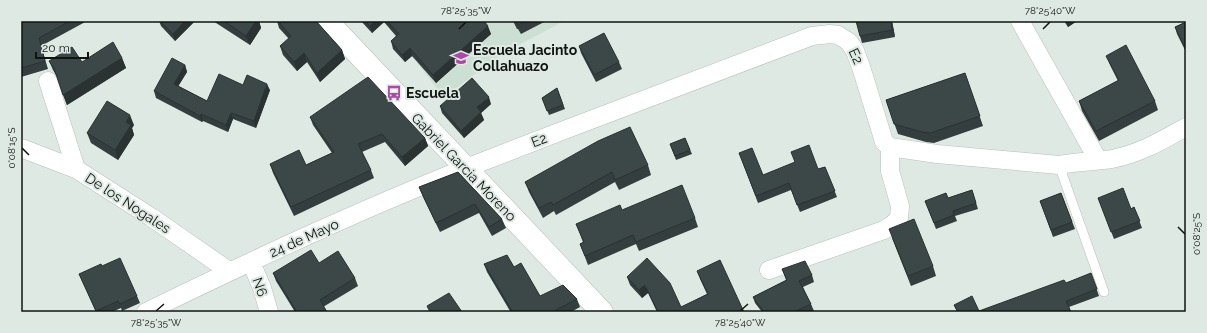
<svg xmlns="http://www.w3.org/2000/svg" width="1207" height="333" font-family="Raleway,sans-serif">
  <style>
    .built { fill: #ccdfd3 }
    .lines { fill: none; stroke-linecap: round; stroke-linejoin: round }
    .lane-casing { stroke: #b6c2ba; stroke-width: 10 }
    .street-casing { stroke: #b6c2ba; stroke-width: 19 }
    .secondary-casing { stroke: #b6c2ba; stroke-width: 23 }
    .lane { stroke: #fff; stroke-width: 9 }
    .street { stroke: #fff; stroke-width: 18 }
    .secondary { stroke: #fff; stroke-width: 22 }
    .wall { fill: #343e3e }
    .shaded-wall { fill: #2a3232 }
    .building { fill: #3c4848; stroke: #2a3232 }
    .ticks { fill: none; stroke: #111512; stroke-width: 1.5 }
    .labels { text-anchor: middle; stroke-width: 4; stroke-linejoin: round; paint-order: stroke }
    .poi-label { font-size: 14px; font-weight: bold; fill: #111512; stroke: #dde9e2; text-anchor: start }
    .street-label { font-size: 14px; fill: #111512; stroke: #dde9e2 }
    .neatline { fill: none; stroke: #111512; stroke-width: 1.5 }
    .ticks-label { font-size: 10px; text-anchor: middle; fill: #111512 }
  </style>
  <rect width="100%" height="100%" fill="#dde9e2"/>
  <path class="built" d="M 471,21 L 564,21 L 505,52 L 444,97 L 417,63 Z"/>
  <g class="lines">
    <g class="lane-casing">
      <path id="lane" d="M 1059,165 L 1104,292"/>
    </g>
    <g class="street-casing">
      <path id="street" d="M 1020,21 L 1098,160
        M 48,81 L 76,169
        M 21,148 L 76,169 L 151,217 L 229,271
        M 251,262 L 262,288 L 269,312
        M 769,270 L 884,230 L 892,225 L 899,218 L 900,206 L 890,171 L 890,147
        M 146,312 C 251,261 357,211 466,168 C 581,123 697,80 812,36 L 830,34 L 838,35 L 849,42 L 855,51 L 861,67 L 882,135 L 884,142 L 890,147 L 937,154 L 1059,165 C 1077,161 1095,162 1112,159 C 1141,153 1161,141 1186,127"/>
    </g>
    <g class="secondary-casing">
      <path id="secondary" d="M 327,21 L 602,312"/>
    </g>
    <use href="#lane" class="lane"/>
    <use href="#street" class="street"/>
    <use href="#secondary" class="secondary"/>
  </g>
  <path class="wall" d="M 21,21 L 87,21 L 41,46 L 48,69 L 21,77 Z
    M 159,21 L 195,21 L 175,41 L 161,26 Z
    M 213,21 L 259,21 L 261,28 L 250,45 Z
    M 277,21 L 316,21 L 342,50 L 345,59 L 320,82 L 307,62 L 297,71 L 283,55 L 280,46 L 289,39 L 279,28 Z
    M 361,21 L 484,21 L 491,34 L 436,83 L 412,56 L 405,62 L 393,49 L 391,41 L 396,36 L 384,22 L 372,33 Z
    M 513,21 L 546,21 L 521,34 L 518,29 L 517,29 Z
    M 856,21 L 892,21 L 895,37 L 862,43 L 860,36 Z
    M 1064,21 L 1077,21 L 1068,27 Z
    M 1186,22 L 1186,52 L 1177,34 L 1175,27 Z
    M 579,46 L 619,62 L 622,69 L 596,82 L 581,53 Z
    M 1106,56 L 1155,101 L 1158,110 L 1099,141 L 1082,111 L 1079,101 L 1118,81 L 1110,65 Z
    M 122,58 L 126,68 L 67,105 L 57,77 L 53,70 L 49,61 L 82,62 Z
    M 185,65 L 187,72 L 178,86 L 207,101 L 243,85 L 270,90 L 256,128 L 233,119 L 228,132 L 203,121 L 202,122 L 156,98 L 154,91 Z
    M 965,73 L 983,126 L 934,143 L 926,142 L 898,134 L 886,100 Z
    M 557,88 L 565,109 L 549,115 L 542,98 Z
    M 491,104 L 481,113 L 484,120 L 464,138 L 442,113 L 440,106 Z
    M 310,117 L 425,138 L 428,146 L 405,166 L 385,142 L 362,152 L 371,170 L 374,178 L 294,216 L 273,173 L 270,164 L 306,165 L 332,153 L 313,125 Z
    M 134,125 L 132,128 L 134,135 L 118,160 L 91,143 L 87,133 Z
    M 685,138 L 692,154 L 676,160 L 670,144 Z
    M 739,153 L 763,175 L 818,169 L 825,167 L 837,197 L 800,212 L 791,190 L 758,203 Z
    M 648,165 L 651,175 L 619,190 L 615,182 L 556,215 L 554,211 L 543,218 L 529,192 L 525,182 Z
    M 458,172 L 502,219 L 506,228 L 492,236 L 479,213 L 440,232 L 423,197 L 419,187 Z
    M 972,190 L 978,209 L 955,216 L 957,221 L 936,229 L 925,201 L 948,198 Z
    M 1061,193 L 1075,229 L 1053,237 L 1040,201 Z
    M 1098,198 L 1131,209 L 1134,207 L 1142,228 L 1114,239 Z
    M 622,210 L 695,218 L 698,227 L 639,251 L 636,244 L 588,265 L 580,244 L 583,242 L 576,224 Z
    M 892,238 L 933,266 L 936,276 L 911,286 Z
    M 319,263 L 355,278 L 358,286 L 323,307 L 327,312 L 295,312 L 276,281 L 273,273 Z
    M 484,264 L 514,267 L 540,296 L 577,299 L 580,307 L 571,312 L 509,312 L 510,311 L 487,272 Z
    M 102,266 L 137,296 L 140,303 L 122,311 L 121,308 L 112,312 L 96,312 L 79,274 Z
    M 782,269 L 812,275 L 814,282 L 803,287 L 811,304 L 814,311 L 811,312 L 762,312 L 755,303 L 753,297 L 786,280 Z
    M 697,271 L 744,312 L 657,312 L 648,293 L 642,298 L 630,285 L 627,277 L 681,307 L 707,294 L 700,279 Z
    M 1091,273 L 1099,296 L 1069,307 L 1071,312 L 957,312 L 954,305 L 979,311 L 1066,283 Z"/>
  <path class="shaded-wall" d="M 185,21 L 195,21 L 175,41 L 173,34 Z
    M 256,21 L 259,21 L 261,28 L 250,45 L 246,36 Z
    M 375,21 L 384,21 L 384,22 L 372,33 L 370,26 Z
    M 891,21 L 892,21 L 895,37 L 892,30 Z
    M 1066,21 L 1077,21 L 1068,27 Z
    M 488,26 L 491,34 L 436,83 L 433,75 Z
    M 410,48 L 412,56 L 405,62 L 402,55 Z
    M 342,50 L 345,59 L 320,82 L 317,73 Z
    M 304,53 L 307,62 L 297,71 L 294,62 Z
    M 122,58 L 126,68 L 67,105 L 63,95 Z
    M 185,65 L 187,72 L 176,90 L 174,84 Z
    M 267,84 L 270,90 L 256,128 L 254,121 Z
    M 489,97 L 491,104 L 481,113 L 484,120 L 464,138 L 461,131 L 477,107 Z
    M 231,113 L 233,119 L 228,132 L 226,125 Z
    M 201,114 L 203,121 L 202,122 L 200,116 Z
    M 130,115 L 134,125 L 132,128 L 134,135 L 118,160 L 115,150 L 126,122 Z
    M 425,138 L 428,146 L 405,166 L 402,157 Z
    M 645,285 L 648,293 L 642,298 L 639,290 Z"/>
  <path class="building" d="M 21,21 L 70,21 L 39,38 L 45,61 L 21,68 Z
    M 160,21 L 185,21 L 173,34 Z
    M 224,21 L 256,21 L 246,36 Z
    M 278,21 L 316,21 L 342,50 L 317,73 L 304,53 L 294,62 L 280,46 L 291,36 Z
    M 365,21 L 375,21 L 370,26 Z
    M 387,21 L 484,21 L 488,26 L 433,75 L 410,48 L 402,55 L 391,41 L 399,34 Z
    M 516,21 L 526,21 L 518,25 Z
    M 856,21 L 891,21 L 892,30 L 860,36 Z
    M 1186,22 L 1186,50 L 1175,27 Z
    M 604,33 L 619,62 L 594,75 L 579,46 Z
    M 113,42 L 122,58 L 63,95 L 54,68 L 49,61 L 72,47 L 82,62 Z
    M 1126,45 L 1155,101 L 1096,131 L 1079,101 L 1119,80 L 1106,56 Z
    M 172,58 L 185,65 L 174,84 L 207,101 L 219,74 L 243,85 L 247,75 L 267,84 L 254,121 L 231,113 L 226,125 L 201,114 L 200,116 L 154,91 Z
    M 965,73 L 980,116 L 930,133 L 922,132 L 894,124 L 886,100 Z
    M 368,77 L 425,138 L 402,157 L 382,134 L 358,144 L 371,170 L 291,207 L 270,164 L 299,150 L 306,165 L 334,152 L 310,117 Z
    M 472,78 L 489,97 L 477,107 L 481,112 L 461,131 L 440,106 Z
    M 557,88 L 563,105 L 547,111 L 542,98 Z
    M 107,101 L 130,115 L 126,122 L 131,125 L 115,150 L 87,133 Z
    M 630,127 L 648,165 L 615,180 L 612,172 L 553,205 L 551,202 L 539,208 L 525,182 L 598,141 Z
    M 685,138 L 690,150 L 675,156 L 670,144 Z
    M 809,145 L 818,169 L 825,167 L 835,191 L 797,205 L 789,183 L 756,196 L 739,153 L 752,148 L 763,175 L 795,162 L 791,152 Z
    M 458,172 L 502,219 L 489,227 L 475,204 L 436,223 L 419,187 Z
    M 682,185 L 695,218 L 636,242 L 633,235 L 585,256 L 580,244 L 584,242 L 576,224 L 620,205 L 622,210 Z
    M 1123,188 L 1131,209 L 1134,207 L 1140,221 L 1111,232 L 1098,198 Z
    M 972,190 L 976,203 L 953,211 L 954,215 L 934,223 L 925,201 L 946,193 L 948,198 Z
    M 1061,193 L 1072,222 L 1051,230 L 1040,201 Z
    M 914,219 L 933,266 L 908,276 L 889,229 Z
    M 311,250 L 319,263 L 338,251 L 355,278 L 320,300 L 327,312 L 297,312 L 273,273 Z
    M 507,255 L 514,267 L 521,263 L 540,296 L 563,285 L 577,299 L 556,310 L 557,312 L 509,312 L 512,311 L 484,264 Z
    M 120,258 L 137,296 L 120,304 L 118,301 L 96,311 L 79,274 L 101,264 L 102,266 Z
    M 647,258 L 670,283 L 681,307 L 708,294 L 697,271 L 720,260 L 744,312 L 658,312 L 645,285 L 639,290 L 627,277 Z
    M 805,261 L 812,275 L 799,281 L 811,304 L 794,312 L 764,312 L 753,297 L 787,280 L 782,269 Z
    M 1091,273 L 1097,289 L 1066,301 L 1071,312 L 958,312 L 954,305 L 972,296 L 979,311 L 1064,280 L 1066,283 Z
    M 449,293 L 462,312 L 430,312 L 427,306 Z"/>
  <path class="ticks" d="M 459,29 L 466,22M 1043,29 L 1050,22M 22,148 L 29,155M 1178,227 L 1185,234M 156,311 L 164,304M 740,311 L 748,304"/>
  <defs>
    <g id="school-bare" transform="scale(1.2)"><path d="M0-5L7-2L0 1L-7-2ZM-4 1L0 2.5L4 1V4Q0 6-4 4Z" fill="#ae47aa" stroke="#dde9e2" stroke-width="2.5" paint-order="stroke"/></g>
    <g id="bus-bare" transform="scale(1.2)"><path d="M-5-6H5V4H4V6H2V4H-2V6H-4V4H-5ZM-3.5-4V0h7V-4ZM-3.5 1.2v1.5H-2V1.2ZM2 1.2v1.5H3.5V1.2Z" fill="#ae47aa" stroke="#dde9e2" stroke-width="2.5" paint-order="stroke"/></g>
  </defs>
  <g fill-rule="evenodd">
    <use href="#school-bare" x="461" y="58"/>
    <use href="#bus-bare" x="394" y="93"/>
  </g>
  <g class="labels">
    <g class="poi-label">
      <text x="473" y="55">Escuela Jacinto<tspan x="473" dy="16">Collahuazo</tspan></text>
      <text x="406" y="98">Escuela</text>
    </g>
    <g class="street-label">
      <text transform="translate(856 56) rotate(65)" y="5">E2</text>
      <text transform="translate(539 140) rotate(-21)" y="5">E2</text>
      <text transform="translate(464 167) rotate(46)" y="5">Gabriel Garcia Moreno</text>
      <text transform="translate(128 203) rotate(33)" y="5">De los Nogales</text>
      <text transform="translate(304 238) rotate(-24)" y="5">24 de Mayo</text>
      <text transform="translate(260 287) rotate(71)" y="5">N6</text>
    </g>
  </g>
  <rect width="1207" height="333" fill="none" stroke="#dde9e2" stroke-width="44"/>
  <path d="M36 52v6h52v-6" fill="none" stroke="#111512" stroke-width="2"/>
  <text x="42" y="52" font-size="12" fill="#111512" stroke="#dde9e2" stroke-width="3" paint-order="stroke">20 m</text>
  <rect x="22" y="22" width="1163" height="289" class="neatline"/>
  <g class="ticks-label">
    <text x="466" y="14">78°25'35"W</text>
    <text x="1050" y="14">78°25'40"W</text>
    <text transform="translate(11 148) rotate(-90)" y="4">0°08'15"S</text>
    <text transform="translate(1196 234) rotate(-90)" y="4">0°08'25"S</text>
    <text x="156" y="326">78°25'35"W</text>
    <text x="740" y="326">78°25'40"W</text>
  </g>
</svg>
